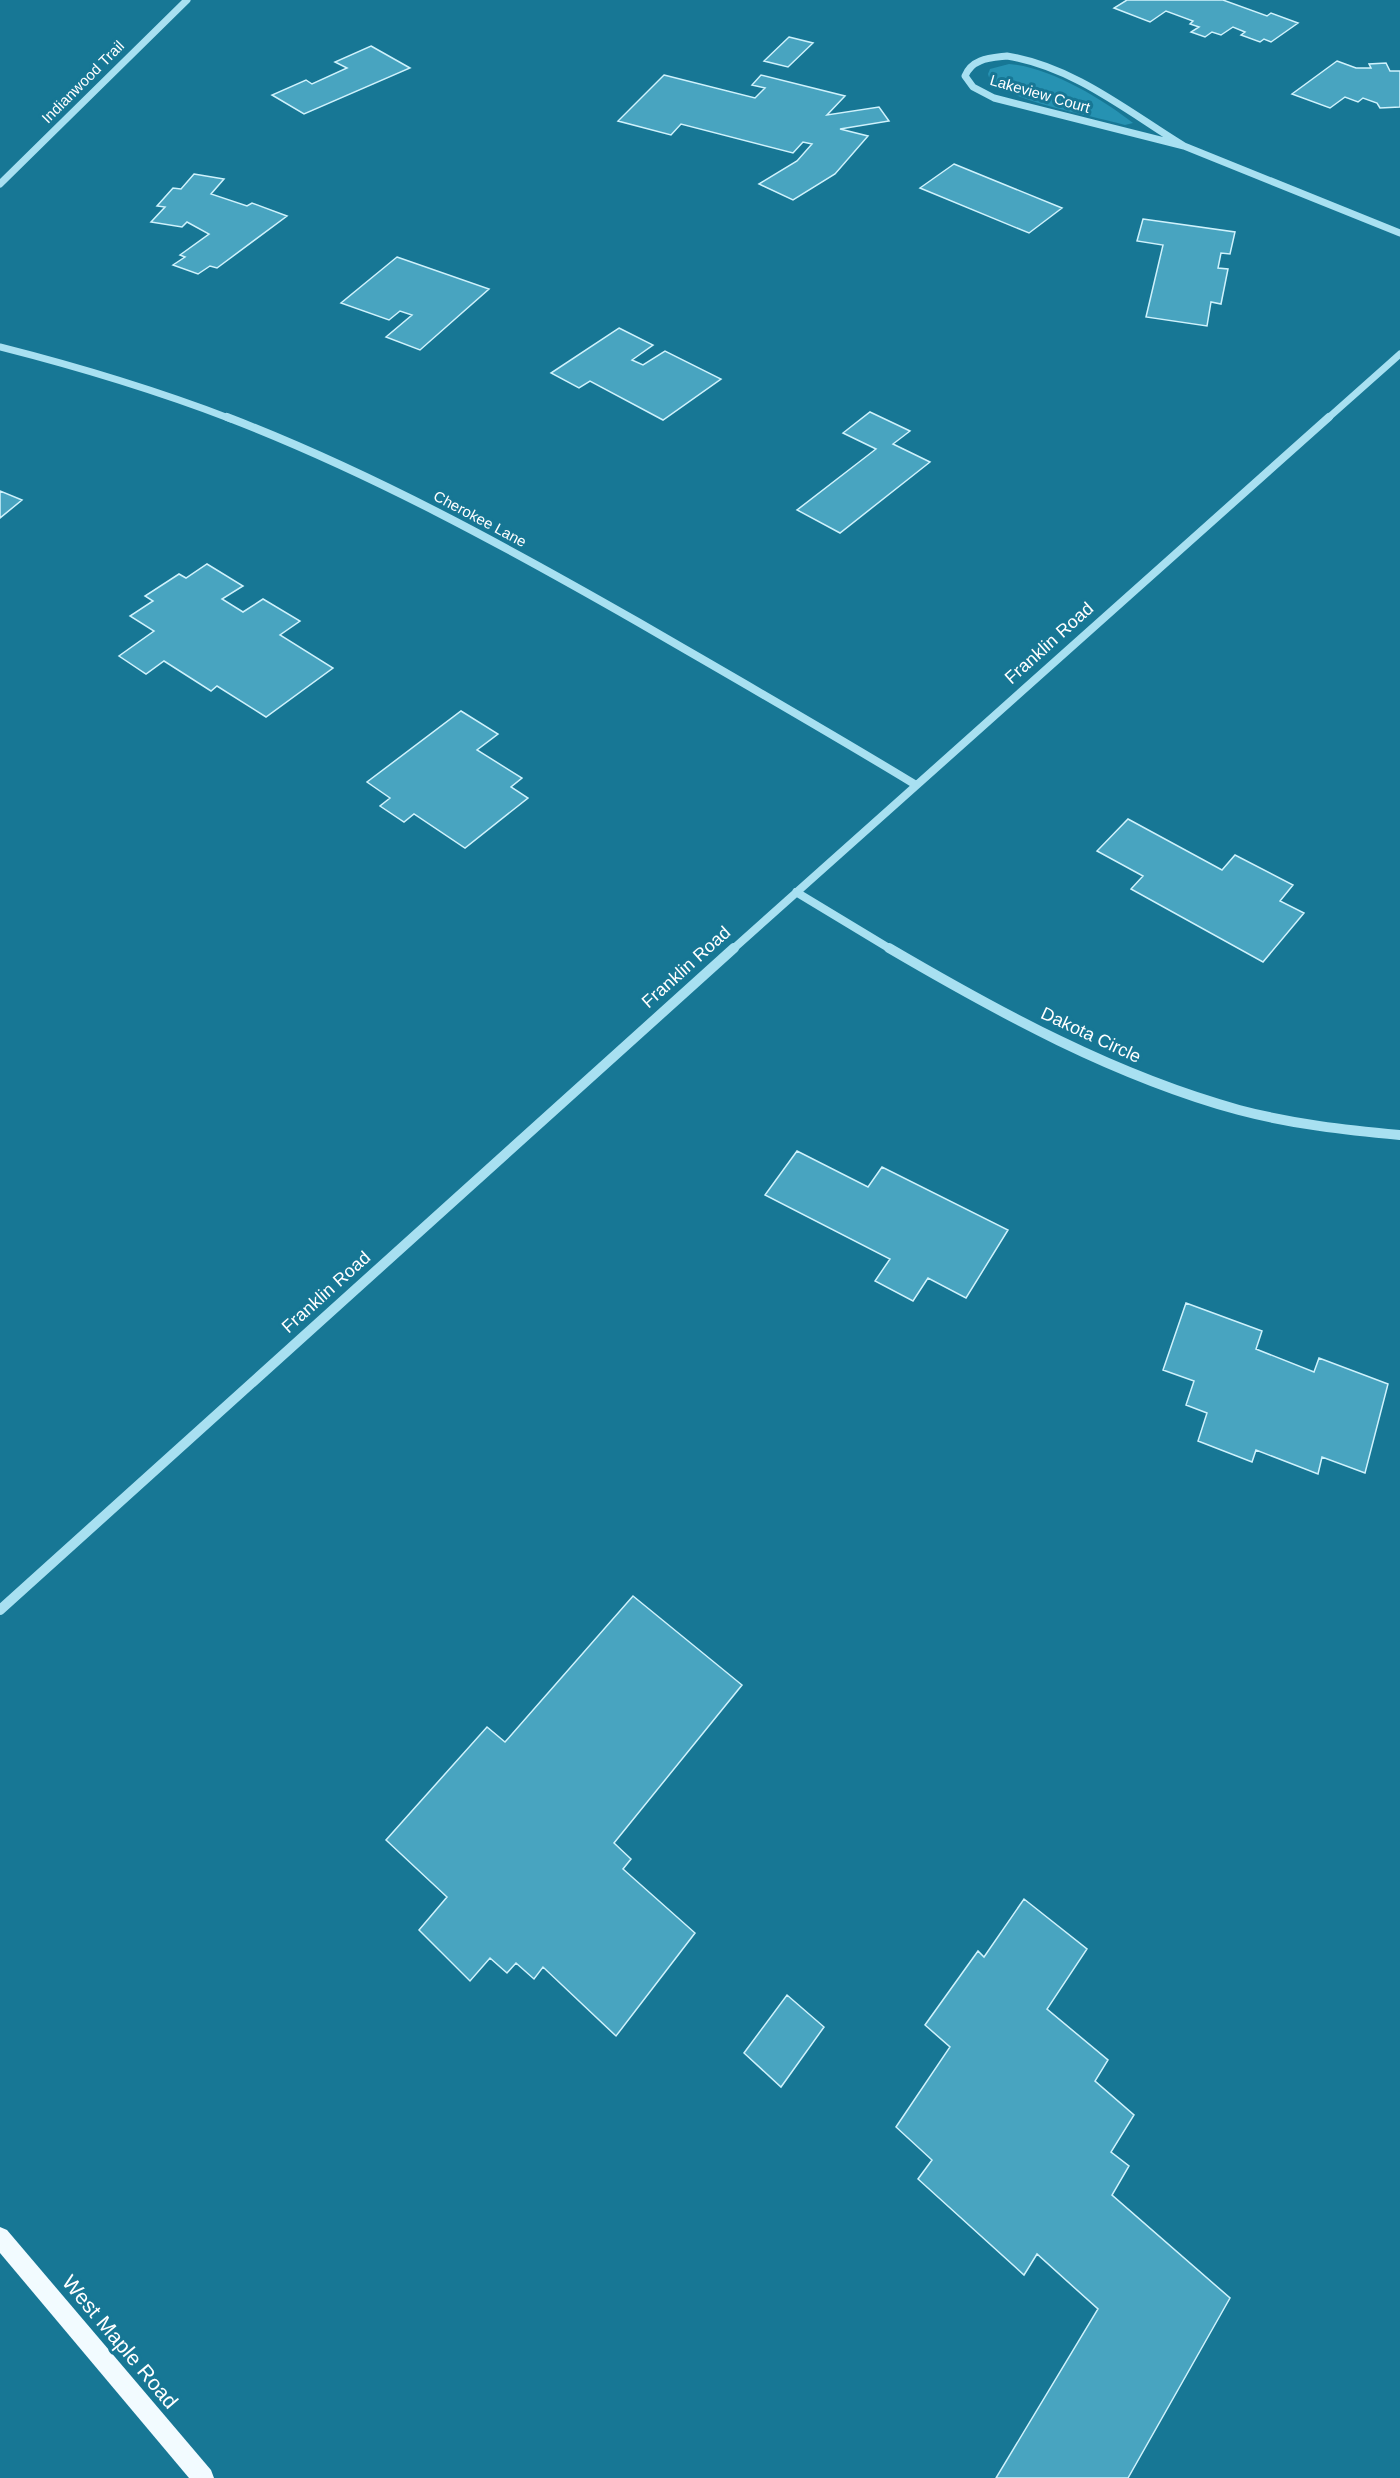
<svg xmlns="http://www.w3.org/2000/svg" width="1400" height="2478" font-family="Helvetica,sans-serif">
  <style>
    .green { fill: #2692b2 }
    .building { fill: #48a4c0; stroke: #cff2fc; stroke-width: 1.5 }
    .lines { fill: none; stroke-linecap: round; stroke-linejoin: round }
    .minor-far2 { stroke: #a8e0f1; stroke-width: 7 }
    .minor-far1 { stroke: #a8e0f1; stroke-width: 8 }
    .minor { stroke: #a8e0f1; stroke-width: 10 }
    .major { fill: #f2fbff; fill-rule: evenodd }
    .labels { text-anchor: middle; stroke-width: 6; stroke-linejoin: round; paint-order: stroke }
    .far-street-label { font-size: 15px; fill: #fff; stroke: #177795 }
    .street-label { font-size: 18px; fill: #fff; stroke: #177795 }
    .near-street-label { font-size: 21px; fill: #fff; stroke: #177795 }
  </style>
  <rect width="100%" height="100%" fill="#177795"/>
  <path class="green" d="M 1009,64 C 1049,67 1101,98 1133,123 L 1125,125 C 1100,117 991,99 988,74 L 990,69 Z"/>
  <path class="building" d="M 1127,0 L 1223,0 L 1267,16 L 1271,13 L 1298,23 L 1271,42 L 1264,39 L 1260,42 L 1241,35 L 1245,32 L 1233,27 L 1221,35 L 1212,32 L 1205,37 L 1191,32 L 1199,27 L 1190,24 L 1193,21 L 1166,11 L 1150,22 L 1114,8 Z
    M 789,37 L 813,43 L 788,67 L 764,61 Z
    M 371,46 L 410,68 L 304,114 L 272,95 L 306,80 L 312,84 L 347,68 L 335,62 Z
    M 1337,61 L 1356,68 L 1371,68 L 1369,64 L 1386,63 L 1390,71 L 1400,71 L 1400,107 L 1380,108 L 1377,103 L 1363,98 L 1358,102 L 1345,97 L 1330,108 L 1292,94 Z
    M 664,75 L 755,98 L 765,88 L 752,85 L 761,75 L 845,96 L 827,115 L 879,107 L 889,121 L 840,129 L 868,136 L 835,174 L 793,200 L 759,184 L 797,161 L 812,144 L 803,142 L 793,153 L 681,124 L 671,135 L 618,121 Z
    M 954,164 L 1062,208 L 1029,233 L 920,188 Z
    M 194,174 L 224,179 L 211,194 L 247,206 L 252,203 L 287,216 L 217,268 L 210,266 L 198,274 L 173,265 L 185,257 L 180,255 L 209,234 L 187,222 L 182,227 L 151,222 L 165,207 L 157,206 L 173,188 L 181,189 Z
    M 1143,219 L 1235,232 L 1230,254 L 1221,253 L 1218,268 L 1228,269 L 1221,304 L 1211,302 L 1207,326 L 1146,317 L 1163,245 L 1137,241 Z
    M 397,257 L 489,289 L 420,350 L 386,337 L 412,315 L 400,311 L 389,320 L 341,303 Z
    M 619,328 L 653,345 L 632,360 L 643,365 L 665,351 L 721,379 L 663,420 L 590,381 L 579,388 L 551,373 Z
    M 870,412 L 910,431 L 893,444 L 930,462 L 840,533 L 797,510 L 876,449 L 843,433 Z
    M 0,491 L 22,500 L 0,518 Z
    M 207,564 L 243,586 L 222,599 L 243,612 L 263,599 L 300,621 L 280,635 L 333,668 L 266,717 L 217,686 L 211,691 L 164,661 L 146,674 L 119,656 L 154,631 L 130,616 L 153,601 L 145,596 L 179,574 L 186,578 Z
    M 461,711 L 498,734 L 477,750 L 522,778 L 511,787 L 528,798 L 465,848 L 414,814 L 404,822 L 380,806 L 390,798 L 367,782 Z
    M 1128,819 L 1222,870 L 1235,855 L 1293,885 L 1280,901 L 1304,913 L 1263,962 L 1131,889 L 1143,876 L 1097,851 Z
    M 797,1151 L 868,1187 L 882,1167 L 1008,1230 L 966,1298 L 928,1278 L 913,1301 L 875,1281 L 890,1259 L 765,1195 Z
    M 1186,1303 L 1262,1331 L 1256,1349 L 1314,1372 L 1319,1358 L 1388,1384 L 1365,1473 L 1322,1457 L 1318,1474 L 1256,1450 L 1252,1462 L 1198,1441 L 1207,1413 L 1186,1405 L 1194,1381 L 1163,1370 Z
    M 633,1596 L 742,1685 L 614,1843 L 631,1859 L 623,1869 L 695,1933 L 616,2036 L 543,1967 L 534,1979 L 516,1963 L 507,1973 L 490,1958 L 470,1981 L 419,1930 L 447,1897 L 386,1840 L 487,1727 L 505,1742 Z
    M 1024,1899 L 1087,1949 L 1047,2009 L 1108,2060 L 1095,2081 L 1134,2115 L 1111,2152 L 1129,2166 L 1112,2195 L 1230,2298 L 1128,2478 L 996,2478 L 1098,2309 L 1037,2254 L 1024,2275 L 918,2179 L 932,2160 L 896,2127 L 950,2047 L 925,2025 L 978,1951 L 984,1957 Z
    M 787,1995 L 824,2027 L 781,2087 L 744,2053 Z"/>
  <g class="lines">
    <path class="minor-far2" d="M 1007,56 C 1074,67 1127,111 1184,146 L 994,98 L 973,87 L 965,76 C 972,58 991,58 1007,56 Z
      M 1184,146 L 1400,233
      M 0,184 L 187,0
      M 0,347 C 79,367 155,390 231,419
      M 1327,419 L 1400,354"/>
    <path class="minor-far1" d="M 227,417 C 370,472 505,546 638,622 C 731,676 824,729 916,785
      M 796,892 L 892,950
      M 732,950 L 1329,417"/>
    <path class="minor" d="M 889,948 C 1000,1013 1115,1076 1239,1110 C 1292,1124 1345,1130 1400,1135
      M 0,1610 L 734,948"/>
    <path class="major" d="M 0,2227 L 7,2230 L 211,2470 L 214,2478 L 189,2478 L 0,2253 Z"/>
  </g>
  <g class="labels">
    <g class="far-street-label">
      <text transform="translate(83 82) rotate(-45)" y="5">Indianwood Trail</text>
      <text transform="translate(1040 94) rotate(16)" y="5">Lakeview Court</text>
      <text transform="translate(480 519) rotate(28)" y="5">Cherokee Lane</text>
    </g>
    <g class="street-label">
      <text transform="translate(1049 643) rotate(-42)" y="6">Franklin Road</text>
      <text transform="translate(686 967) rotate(-42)" y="6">Franklin Road</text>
      <text transform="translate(1091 1035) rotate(25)" y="6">Dakota Circle</text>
      <text transform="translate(326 1292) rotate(-42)" y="6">Franklin Road</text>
    </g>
    <g class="near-street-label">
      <text transform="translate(120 2342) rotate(50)" y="7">West Maple Road</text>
    </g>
  </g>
</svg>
